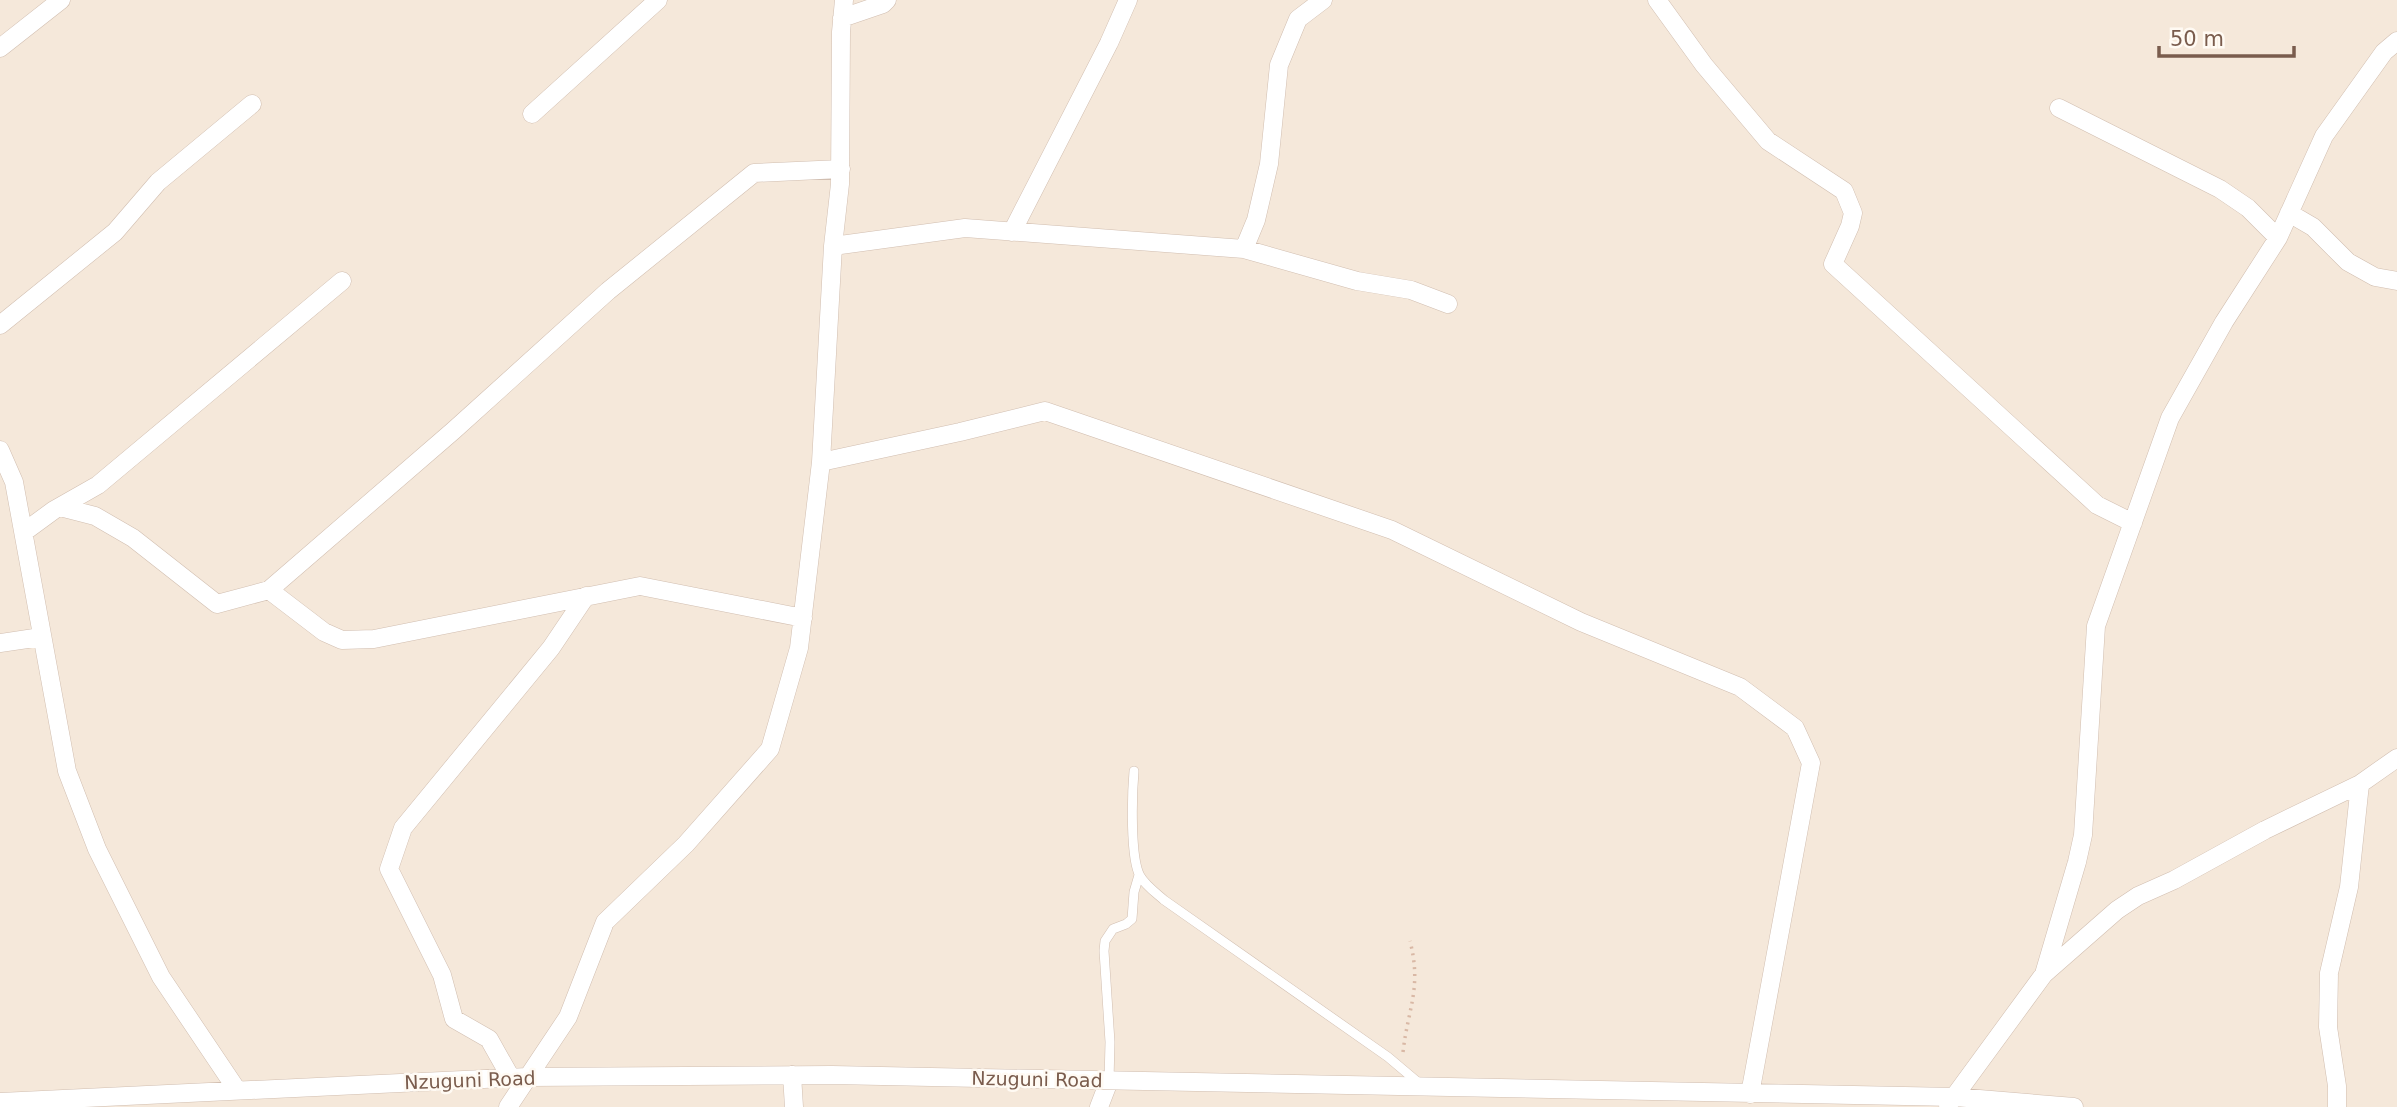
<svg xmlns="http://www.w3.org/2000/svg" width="2397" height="1107" font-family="'DejaVu Sans',sans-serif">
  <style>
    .residential { fill: #f5e8da }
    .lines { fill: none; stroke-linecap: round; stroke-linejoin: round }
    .service-casing { stroke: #d1beb0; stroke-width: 10 }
    .minor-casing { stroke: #d1beb0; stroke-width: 19 }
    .path { stroke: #d9b8a5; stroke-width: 3.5; stroke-dasharray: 2 5; stroke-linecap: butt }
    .service { stroke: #fff; stroke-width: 9 }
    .minor { stroke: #fff; stroke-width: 18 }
    .labels { text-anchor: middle; stroke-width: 5; stroke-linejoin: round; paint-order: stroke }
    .street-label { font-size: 19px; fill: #7a5c4d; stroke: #fffaf3 }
  </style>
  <rect width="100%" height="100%" fill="#fdf6ec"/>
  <path class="residential" d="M 0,0 L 2397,0 L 2397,1107 L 0,1107 Z"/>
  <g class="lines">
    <g class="service-casing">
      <path id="service" d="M 1134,771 C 1132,794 1130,858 1140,876 C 1145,885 1156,893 1164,900 L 1388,1057 L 1420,1084
        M 1109,1081 L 1110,1042 L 1104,951 L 1105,941 L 1113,929 L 1126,924 L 1132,919 L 1134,892 L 1139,875"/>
    </g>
    <g class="minor-casing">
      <path id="minor" d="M 1657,0 L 1704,65 L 1768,141 L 1844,191 L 1853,213 L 1850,226 L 1833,264 L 2097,505 L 2133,523
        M 842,18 L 883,4 L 887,0
        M 0,48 L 61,0
        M 2059,108 L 2220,189 L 2248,208 L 2278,238
        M 532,114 L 658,0
        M 2289,213 L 2313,227 L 2348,262 L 2375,277 L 2397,281
        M 1012,232 L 1109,43 L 1128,0
        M 833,246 L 965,228 L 1244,249 L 1256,220 L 1269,164 L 1279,65 L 1298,19 L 1323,0
        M 1244,249 L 1357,281 L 1411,290 L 1448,304
        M 0,325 L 115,232 L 158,182 L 252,104
        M 0,450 L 14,482 L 67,771 L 97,849 L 161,977 L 237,1090
        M 821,462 L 960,432 L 1045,411 L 1392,530 L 1581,622 L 1740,687 L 1795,728 L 1811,763 L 1750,1094
        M 60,507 L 95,516 L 133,538 L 217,604 L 269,590 L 324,632 L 342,640 L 374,639 L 640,586 L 803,618
        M 24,532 L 54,510 L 98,485 L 342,281
        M 269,590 L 453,431 L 608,291 L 754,173 L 841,169
        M 0,643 L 41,637
        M 2044,974 L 2117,910 L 2138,896 L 2174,880 L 2265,830 L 2360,784 L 2397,758
        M 792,1075 L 794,1107
        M 511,1078 L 489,1039 L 454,1019 L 442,975 L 389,869 L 403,828 L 551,648 L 586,596
        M 0,1102 L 527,1077 L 832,1075 L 1955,1097 L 2074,1107
        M 1948,1105 L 2044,974 L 2077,862 L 2083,835 L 2096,626 L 2170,418 L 2224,322 L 2278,238 L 2324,136 L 2384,52 L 2397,41
        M 508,1107 L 568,1017 L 605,922 L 686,844 L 770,749 L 799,648 L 821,462 L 833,246 L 840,184 L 841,32 L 844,0
        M 1099,1107 L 1109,1081
        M 2337,1107 L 2337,1086 L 2328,1027 L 2329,973 L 2349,887 L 2360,784"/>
    </g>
    <path class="path" d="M 1403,1052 C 1408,1008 1422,988 1410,941"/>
    <use href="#service" class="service"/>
    <use href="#minor" class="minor"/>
  </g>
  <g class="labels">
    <g class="street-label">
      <text transform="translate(1037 1079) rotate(1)" y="7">Nzuguni Road</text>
      <text transform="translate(470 1080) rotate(-2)" y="7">Nzuguni Road</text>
    </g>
  </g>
  <path d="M2159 46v10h135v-10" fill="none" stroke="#7a5c4d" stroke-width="3.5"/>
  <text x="2170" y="46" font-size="21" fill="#7a5c4d" stroke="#fffaf3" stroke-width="5" paint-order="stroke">50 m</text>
</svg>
